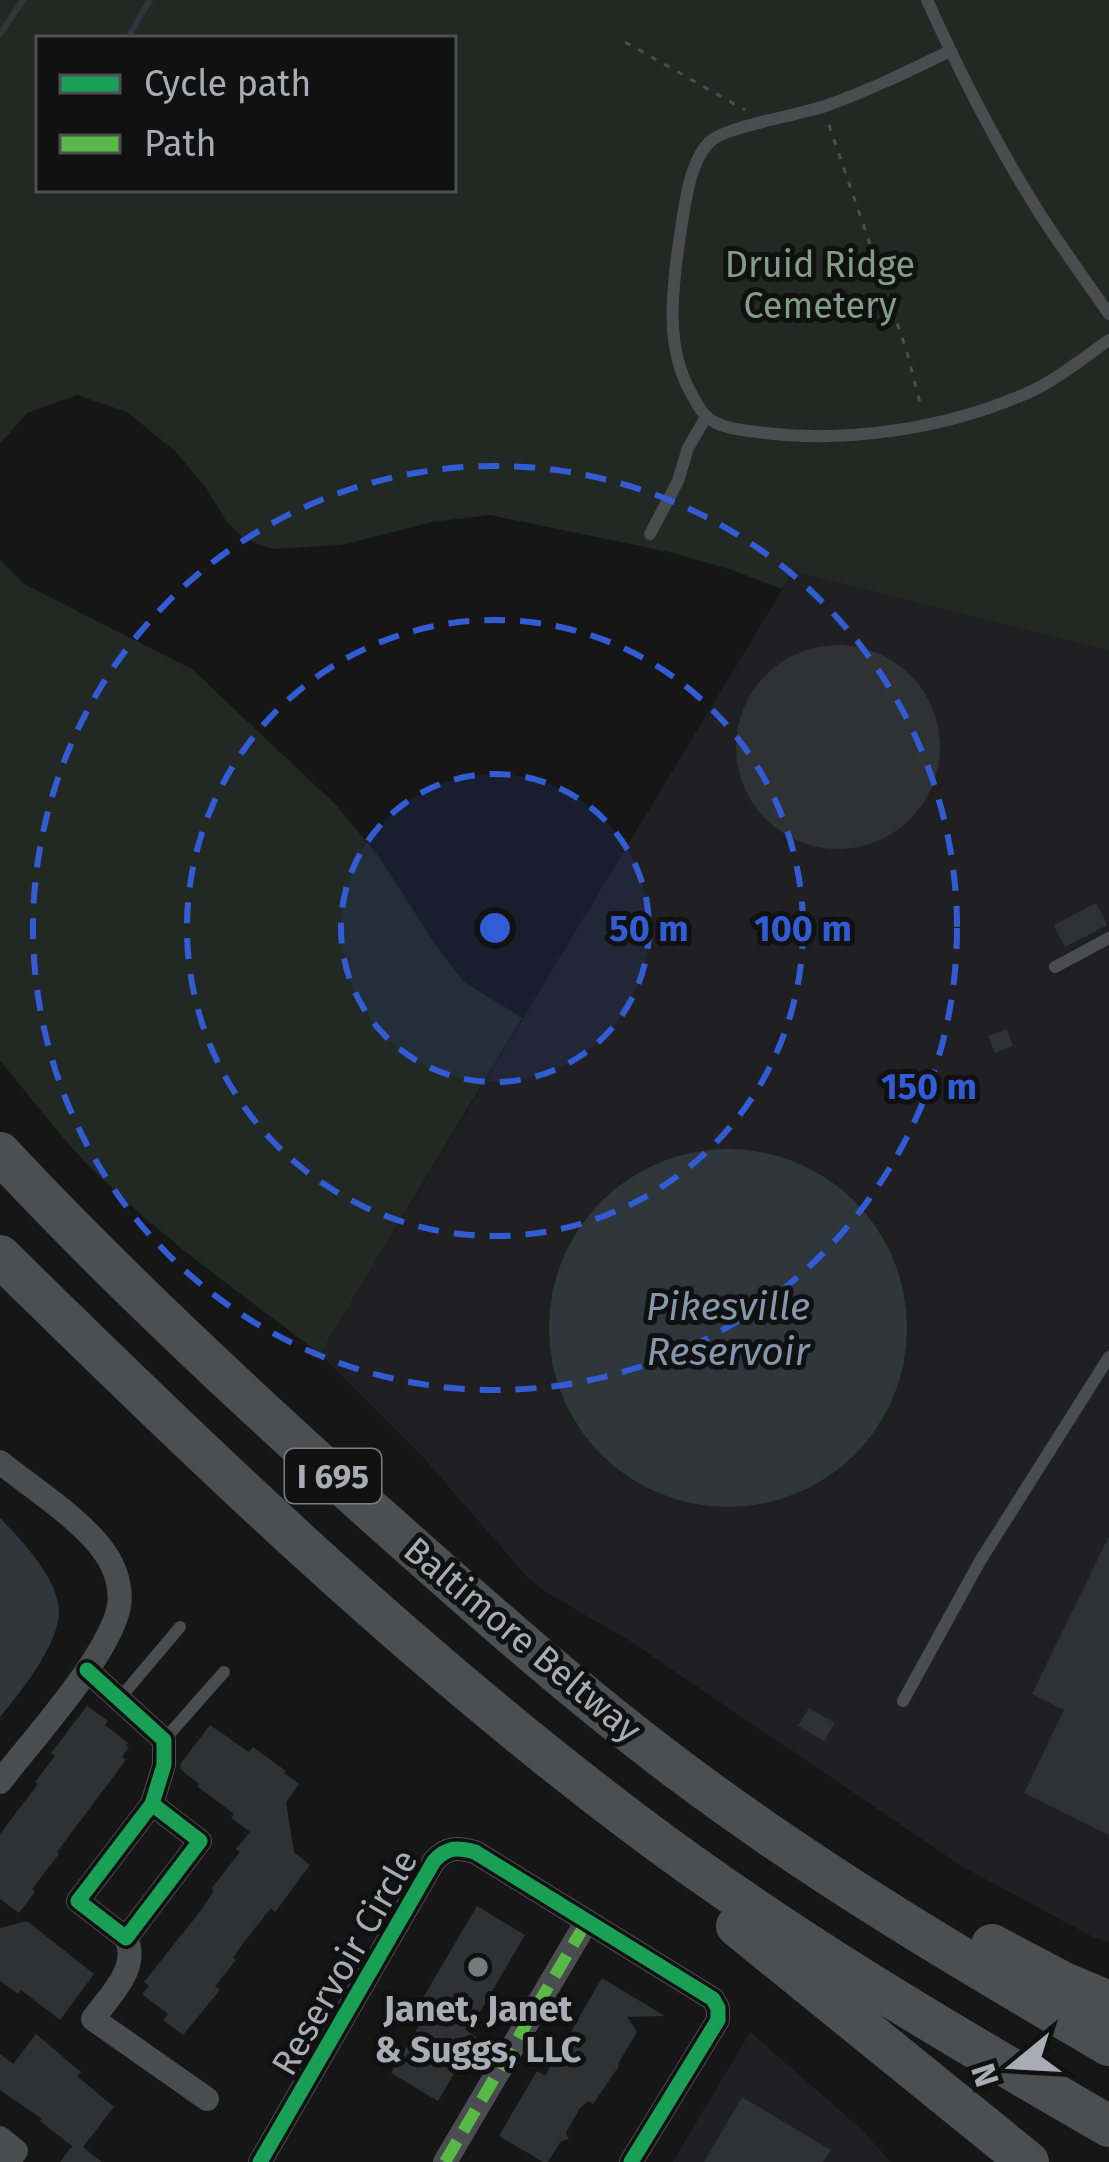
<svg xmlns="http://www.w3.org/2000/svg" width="1109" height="2162" font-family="'Fira Sans',sans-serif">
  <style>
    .built { fill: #202022 }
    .green { fill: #222823; fill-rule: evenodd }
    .water { fill: #2f363c }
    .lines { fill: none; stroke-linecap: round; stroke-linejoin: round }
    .stream { stroke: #2f363c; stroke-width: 6 }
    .building { fill: #303132 }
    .path { stroke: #4c4d50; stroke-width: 3; stroke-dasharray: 6 9; stroke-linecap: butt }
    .lane { stroke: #4b4c4f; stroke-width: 12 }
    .street { stroke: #4b4c4f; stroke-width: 24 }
    .highway { stroke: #4d4e50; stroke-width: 42 }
    .quiet { stroke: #58b947; stroke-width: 12; stroke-dasharray: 24 12; stroke-linecap: butt }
    .cycleway-casing { stroke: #111112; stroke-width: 22 }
    .cycleway { stroke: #1a9f57; stroke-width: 15 }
    .ring { fill: none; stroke: #325cd3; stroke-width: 6; stroke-dasharray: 21 15 }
    .poi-dot { fill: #76787e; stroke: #111112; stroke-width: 4.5 }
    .labels { text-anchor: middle; stroke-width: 10; stroke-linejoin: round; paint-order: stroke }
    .shield { fill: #111112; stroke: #7b7e84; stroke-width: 3 }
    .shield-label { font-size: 33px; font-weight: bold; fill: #a9acb5 }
    .park-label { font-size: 36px; fill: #839e86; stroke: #111112 }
    .street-label { font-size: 36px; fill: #a9acb5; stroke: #111112 }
    .poi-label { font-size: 36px; font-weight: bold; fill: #a9acb5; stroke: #111112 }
    .water-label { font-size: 39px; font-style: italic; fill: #8597ac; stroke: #111112 }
    .centre { fill: #325cd3; stroke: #111112; stroke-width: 6 }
    .ring-label { font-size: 36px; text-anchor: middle; font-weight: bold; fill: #325cd3; stroke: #111112; stroke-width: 10; stroke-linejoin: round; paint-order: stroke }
  </style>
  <rect width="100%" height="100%" fill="#161617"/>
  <path class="built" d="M 811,542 L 1109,622 L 1109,1942 L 1095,1938 L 963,1867 L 630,1641 L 546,1592 L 528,1578 L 423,1457 L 320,1354 Z
    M 750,2032 L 861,2129 L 891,2162 L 673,2162 Z"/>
  <path class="green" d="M 0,0 L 1109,0 L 1109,651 L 794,571 L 782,589 L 732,570 L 669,552 L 490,515 L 432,522 L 342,545 L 272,549 L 243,538 L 226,521 L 207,489 L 176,452 L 127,412 L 77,395 L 27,413 L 0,444 ZM 39,39 L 453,39 L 453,189 L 39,189 Z
    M 0,560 L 24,584 L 192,669 L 336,805 L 379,857 L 437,947 L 464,982 L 522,1018 L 320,1354 C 239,1292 154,1233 83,1160 C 53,1128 28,1093 0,1061 Z"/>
  <path class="water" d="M549 1328a179 179 0 1 1 358 0a179 179 0 1 1-358 0Z
    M 0,1518 C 21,1540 59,1579 59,1612 C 59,1644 20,1693 0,1717 Z"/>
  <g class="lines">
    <path class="stream" d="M 0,34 L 23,0
      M 130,34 L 150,0"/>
  </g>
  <path class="building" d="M736 747a102 102 0 1 1 204 0a102 102 0 1 1-204 0Z
    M 1096,903 L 1107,925 L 1065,947 L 1054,925 Z
    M 1007,1029 L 1013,1046 L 995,1053 L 988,1036 Z
    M 1109,1536 L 1109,1835 L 1024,1793 L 1064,1710 L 1032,1694 Z
    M 87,1706 L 108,1721 L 105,1725 L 128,1743 L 126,1746 L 129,1747 L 122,1757 L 126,1760 L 57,1852 L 59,1854 L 32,1889 L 35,1892 L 19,1913 L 0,1899 L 0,1834 L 38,1784 L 35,1782 L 55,1756 L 51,1753 Z
    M 809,1708 L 835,1723 L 824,1741 L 798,1726 Z
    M 210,1725 L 249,1752 L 253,1747 L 286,1771 L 284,1773 L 299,1784 L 286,1802 L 294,1852 L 310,1865 L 275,1912 L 271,1908 L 241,1946 L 233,1958 L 236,1960 L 215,1986 L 220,1990 L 183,2035 L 163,2020 L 168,2014 L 142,1994 L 149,1986 L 144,1982 L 198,1914 L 214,1891 L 211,1889 L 240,1852 L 236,1849 L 250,1832 L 231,1818 L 234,1814 L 197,1786 L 199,1784 L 180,1769 L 181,1763 Z
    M 477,1906 L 525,1935 L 468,2032 L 476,2037 L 438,2101 L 391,2073 L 429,2009 L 420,2003 Z
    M 27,1921 L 94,1974 L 60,2020 L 21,1990 L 18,1994 L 0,1981 L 0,1928 Z
    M 602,1978 L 665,2016 L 627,2017 L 637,2032 L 618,2064 L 619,2066 L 593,2104 L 588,2101 L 580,2108 L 566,2133 L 569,2139 L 561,2141 L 548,2162 L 543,2162 L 499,2136 L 537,2071 L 545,2076 Z
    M 36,2034 L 81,2072 L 77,2076 L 114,2107 L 83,2147 L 102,2162 L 60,2162 L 72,2146 L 40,2121 L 42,2119 L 0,2090 L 0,2054 L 13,2064 Z
    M 742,2097 L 831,2150 L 823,2162 L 704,2162 Z"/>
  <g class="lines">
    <path class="path" d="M 625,42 L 745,110
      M 829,125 L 907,352 L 921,407"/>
    <path class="lane" d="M 927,0 C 960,73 997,146 1040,214 C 1062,248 1086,281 1109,314
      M 950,51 C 909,71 868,91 825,106 C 799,115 730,126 712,140 C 688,159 684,213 679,242 C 672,292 665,347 691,393 C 695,400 700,411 706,416 C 718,428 741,430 757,432 C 844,444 944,429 1025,394 C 1055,381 1082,359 1109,340
      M 650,534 L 678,481 L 688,448 L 706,417
      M 1055,967 L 1109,938
      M 120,1698 L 180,1627
      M 903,1701 L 980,1561 L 1109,1357
      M 164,1740 L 224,1672"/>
    <path class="street" d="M 0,1462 C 31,1487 83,1520 105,1553 C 115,1567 122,1588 119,1606 C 110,1655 32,1740 0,1782
      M 87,1670 L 164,1740 L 164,1765 L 152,1804 L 200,1841 L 126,1938 L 78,1901 L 152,1804
      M 126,1938 C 140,1968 110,1995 93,2019 L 207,2099
      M 0,2138 L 16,2151 L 7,2162
      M 260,2162 L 434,1861 C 447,1847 457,1847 475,1852 L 713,1999 L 718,2008 L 718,2020 L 631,2162
      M 445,2162 L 587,1921"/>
    <path class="highway" d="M 0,1153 C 118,1279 245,1397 374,1513 C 475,1603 578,1695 687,1776 C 821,1876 965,1961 1109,2045
      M 0,1256 C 202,1455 408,1653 635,1824 C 786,1938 946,2032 1109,2126
      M 737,1926 L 1028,2162
      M 992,1945 L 1064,1983 L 1109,2002"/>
    <path class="quiet" d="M 445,2162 L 587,1921"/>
    <g class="cycleway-casing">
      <path id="cycleway" d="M 87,1670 L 164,1740 L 164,1765 L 152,1804 L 200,1841 L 126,1938 L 78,1901 L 152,1804
        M 260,2162 L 434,1861 C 447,1847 457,1847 475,1852 L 713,1999 L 718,2008 L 718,2020 L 631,2162"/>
    </g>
    <use href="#cycleway" class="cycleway"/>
  </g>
  <circle cx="495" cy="928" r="154" fill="#325cd3" fill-opacity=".12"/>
  <g class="ring">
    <circle cx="495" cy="928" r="154"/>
    <circle cx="495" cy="928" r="308"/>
    <circle cx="495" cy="928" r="462"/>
  </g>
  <circle class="poi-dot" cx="478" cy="1967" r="12"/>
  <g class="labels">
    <rect class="shield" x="285" y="1449" width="96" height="54" rx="9"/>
    <g class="shield-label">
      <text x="333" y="1488">I 695</text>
    </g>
    <g class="park-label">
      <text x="820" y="277">Druid Ridge<tspan x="820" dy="41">Cemetery</tspan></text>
    </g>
    <g class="street-label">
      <text transform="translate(523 1639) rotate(40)" y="13">Baltimore Beltway</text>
      <text transform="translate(344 1962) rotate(-60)" y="13">Reservoir Circle</text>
    </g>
    <g class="poi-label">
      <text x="478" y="2021">Janet, Janet<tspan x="478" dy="41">&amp; Suggs, LLC</tspan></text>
    </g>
    <g class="water-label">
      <text x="728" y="1320">Pikesville<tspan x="728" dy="45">Reservoir</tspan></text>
    </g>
  </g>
  <circle cx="495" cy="928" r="18" class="centre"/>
  <g class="ring-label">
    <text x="649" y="941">50 m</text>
    <text x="803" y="941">100 m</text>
    <text x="929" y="1099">150 m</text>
  </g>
  <rect x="36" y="36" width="420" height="156" fill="#111112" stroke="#4e4f53" stroke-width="3"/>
  <rect x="60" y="75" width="60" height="18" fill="#1a9f57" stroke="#4e4f53" stroke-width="3"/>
  <text x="144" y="96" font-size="36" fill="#a9acb5">Cycle path</text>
  <rect x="60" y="135" width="60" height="18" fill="#58b947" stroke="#4e4f53" stroke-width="3"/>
  <text x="144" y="156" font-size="36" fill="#a9acb5">Path</text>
  <g transform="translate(1013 2066) rotate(252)" stroke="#111112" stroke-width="9" paint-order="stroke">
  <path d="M0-9L21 45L0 30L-21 45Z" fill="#a9acb5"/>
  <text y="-18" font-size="33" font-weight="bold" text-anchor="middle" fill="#a9acb5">N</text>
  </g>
</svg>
